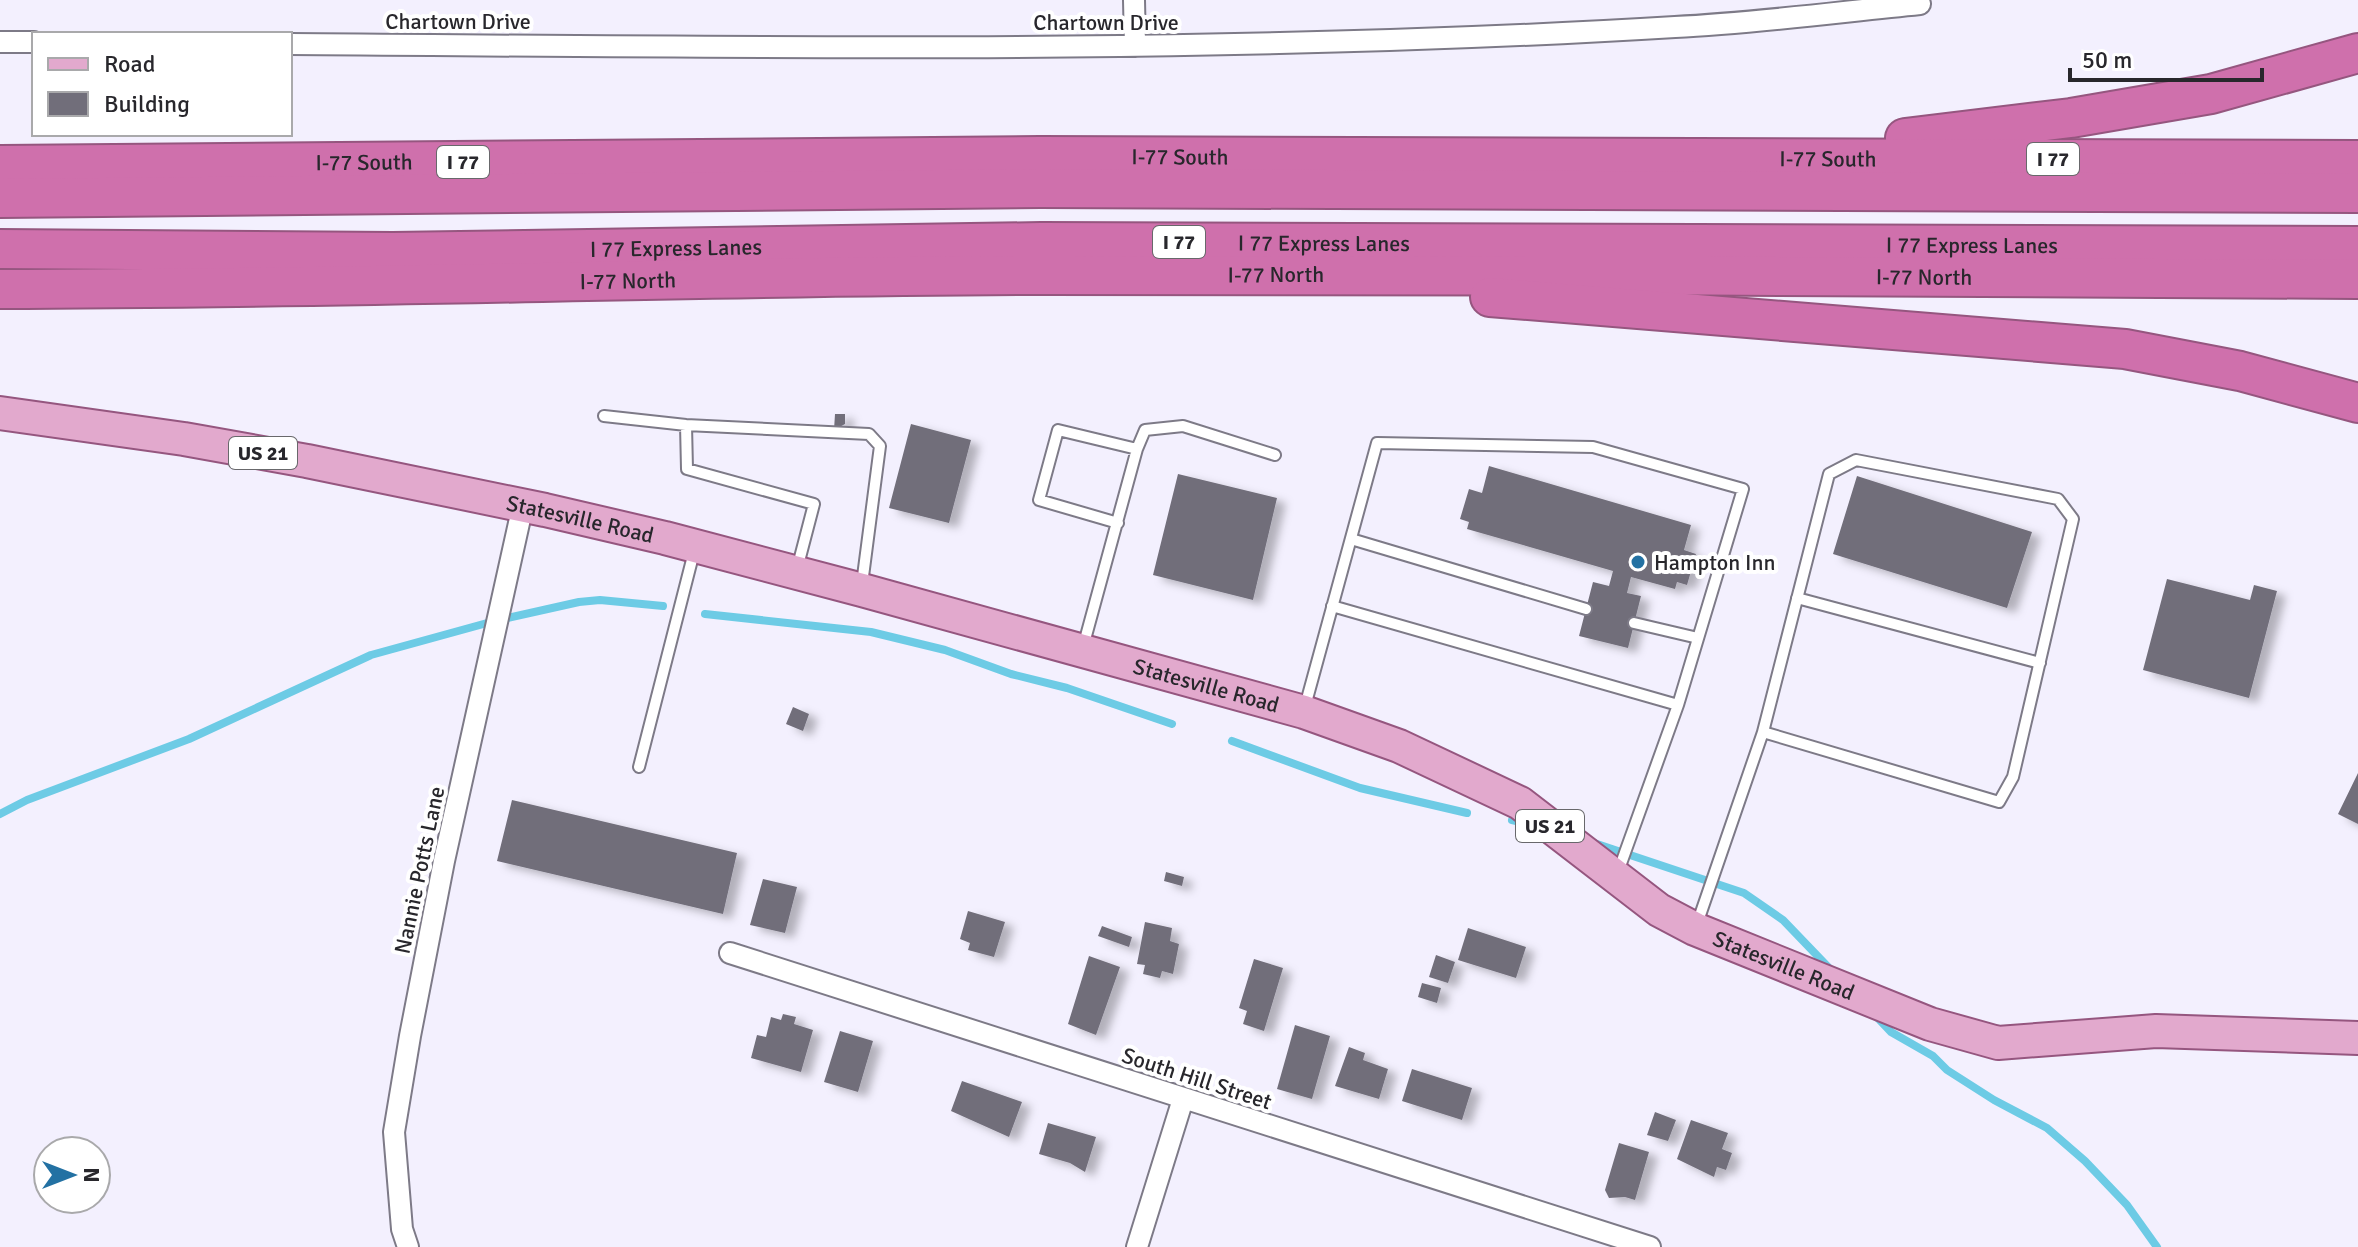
<svg xmlns="http://www.w3.org/2000/svg" width="2358" height="1247" font-family="Signika,sans-serif">
  <style>
    .lines { fill: none; stroke-linecap: round; stroke-linejoin: round }
    .stream { stroke: #6dcbe5; stroke-width: 8 }
    .building { fill: #716e7a; filter: url(#shadow) }
    .service-casing { stroke: #7d7a87; stroke-width: 14 }
    .minor-casing { stroke: #7d7a87; stroke-width: 24 }
    .primary-casing { stroke: #95567f; stroke-width: 36 }
    .motorway-casing { stroke: #95567f; stroke-width: 42 }
    .service { stroke: #fff; stroke-width: 10 }
    .minor { stroke: #fff; stroke-width: 20 }
    .primary { stroke: #e2a9cd; stroke-width: 32 }
    .motorway { stroke: #cf70ac; stroke-width: 38 }
    .poi-dot { fill: #2371a3; stroke: #fff; stroke-width: 3 }
    .labels { text-anchor: middle; stroke-width: 8; stroke-linejoin: round; paint-order: stroke }
    .shield { fill: #fff; stroke: #68686b; stroke-width: 2 }
    .shield-label { font-size: 20px; font-weight: bold; fill: #28272c }
    .street-label { font-size: 22px; fill: #28272c; stroke: #fff }
    .poi-label { font-size: 22px; fill: #28272c; stroke: #fff; text-anchor: start }
  </style>
  <defs>
    <filter id="shadow"><feDropShadow dx="9" dy="5" stdDeviation="4" flood-color="#0004"/></filter>
  </defs>
  <rect width="100%" height="100%" fill="#f3f0fe"/>
  <g class="lines">
    <path class="stream" d="M 705,614 L 871,632 L 945,650 L 1011,674 L 1067,688 L 1172,724
      M 1232,741 L 1360,788 L 1467,813
      M 0,814 L 27,800 L 189,739 L 371,655 L 498,620 L 579,602 L 600,600 L 663,606
      M 1512,820 L 1528,824
      M 1591,842 L 1744,893 L 1783,920 L 1831,970
      M 1874,1014 L 1891,1032 L 1933,1056 L 1947,1070 L 1994,1100 L 2047,1128 L 2085,1161 L 2127,1205 L 2157,1247"/>
  </g>
  <path class="building" d="M 835,414 L 845,414 L 845,424 L 834,430 Z
    M 911,424 L 971,440 L 949,523 L 889,508 Z
    M 1489,466 L 1691,525 L 1684,550 L 1696,554 L 1687,585 L 1677,582 L 1675,589 L 1631,577 L 1627,593 L 1641,596 L 1628,648 L 1579,636 L 1593,582 L 1609,586 L 1613,571 L 1467,529 L 1469,522 L 1460,519 L 1469,489 L 1482,493 Z
    M 1178,474 L 1277,498 L 1253,600 L 1153,575 Z
    M 1857,476 L 2032,532 L 2007,608 L 1833,554 Z
    M 2167,579 L 2250,600 L 2254,585 L 2277,591 L 2249,698 L 2143,670 Z
    M 793,707 L 809,714 L 803,731 L 786,724 Z
    M 2358,773 L 2358,824 L 2338,814 Z
    M 512,800 L 737,853 L 723,914 L 497,861 Z
    M 1166,872 L 1184,877 L 1182,886 L 1164,881 Z
    M 763,879 L 797,887 L 785,933 L 750,925 Z
    M 968,911 L 1005,922 L 994,957 L 968,950 L 970,943 L 960,939 Z
    M 1145,922 L 1172,928 L 1170,941 L 1179,944 L 1173,974 L 1162,971 L 1160,978 L 1143,974 L 1145,965 L 1137,964 Z
    M 1102,926 L 1132,937 L 1129,947 L 1098,936 Z
    M 1468,928 L 1526,947 L 1516,978 L 1458,960 Z
    M 1436,955 L 1455,962 L 1448,983 L 1429,977 Z
    M 1089,956 L 1120,967 L 1096,1035 L 1068,1024 Z
    M 1254,959 L 1283,968 L 1264,1031 L 1243,1024 L 1247,1011 L 1239,1008 Z
    M 1422,983 L 1441,988 L 1437,1003 L 1418,997 Z
    M 783,1014 L 796,1017 L 794,1024 L 813,1030 L 801,1072 L 751,1058 L 757,1035 L 766,1037 L 771,1017 L 781,1020 Z
    M 1295,1025 L 1330,1036 L 1312,1099 L 1277,1089 Z
    M 840,1031 L 873,1041 L 858,1092 L 824,1082 Z
    M 1349,1047 L 1365,1053 L 1363,1060 L 1388,1069 L 1379,1099 L 1335,1086 Z
    M 1412,1069 L 1472,1088 L 1462,1120 L 1402,1101 Z
    M 962,1081 L 1022,1102 L 1009,1137 L 951,1111 Z
    M 1655,1112 L 1676,1120 L 1668,1141 L 1647,1135 Z
    M 1691,1120 L 1728,1133 L 1722,1149 L 1732,1153 L 1726,1170 L 1717,1167 L 1714,1177 L 1677,1159 Z
    M 1048,1123 L 1096,1137 L 1085,1172 L 1070,1163 L 1039,1154 Z
    M 1619,1143 L 1649,1152 L 1635,1200 L 1625,1197 L 1609,1198 L 1605,1190 Z"/>
  <g class="lines">
    <g class="service-casing">
      <path id="service" d="M 604,416 L 686,425 L 869,434 L 880,446 L 862,584
        M 686,425 L 687,469 L 814,504 L 797,569
        M 1137,449 L 1145,430 L 1183,426 L 1275,455
        M 1351,539 L 1586,609
        M 1797,598 L 2040,663
        M 1332,606 L 1678,705
        M 1634,623 L 1698,638
        M 1083,647 L 1137,449 L 1058,430 L 1039,500 L 1118,523
        M 1304,710 L 1377,443 L 1593,447 L 1743,489 L 1678,705 L 1618,872
        M 639,767 L 695,548
        M 1696,927 L 1763,732 L 1829,474 L 1856,460 L 2058,499 L 2073,519 L 2013,777 L 1999,802 L 1763,732"/>
    </g>
    <g class="minor-casing">
      <path id="minor" d="M 1134,0 L 1135,46
        M 0,42 L 34,42
        M 290,44 C 752,47 1214,55 1675,27 C 1757,23 1839,12 1920,4
        M 730,953 L 1650,1247
        M 408,1247 L 402,1229 L 394,1132 L 410,1036 L 444,861 L 523,505
        M 1137,1247 L 1183,1099"/>
    </g>
    <g class="primary-casing">
      <g id="primary">
        <path id="s1" d="M 0,413 L 184,439 L 307,461 L 545,510 L 665,538 L 862,590 L 1304,712 L 1399,746 L 1520,803 L 1659,910 L 1695,929 L 1930,1024 L 1998,1043 L 2156,1031 L 2358,1038"/>
      </g>
    </g>
    <g class="motorway-casing">
      <g id="motorway">
        <path d="M 1905,138 L 2071,118 L 2211,94 L 2358,53"/>
        <path id="s2" d="M 0,165 L 1040,156 L 2358,160"/>
        <path d="M 0,198 L 1040,188 L 2358,193"/>
        <path id="s3" d="M 0,249 L 393,252 L 1041,242 L 2358,246"/>
        <path id="s4" d="M 0,289 C 348,289 695,276 1043,275 C 1481,273 1920,277 2358,279"/>
        <path d="M 1490,297 L 2125,349 L 2240,371 L 2358,403"/>
      </g>
    </g>
    <use href="#service" class="service"/>
    <use href="#minor" class="minor"/>
    <use href="#primary" class="primary"/>
    <use href="#motorway" class="motorway"/>
  </g>
  <circle class="poi-dot" cx="1638" cy="562" r="8"/>
  <g class="labels">
    <g class="shield">
      <rect x="2027" y="143" width="52" height="32" rx="6"/>
      <rect x="437" y="146" width="52" height="32" rx="6"/>
      <rect x="1153" y="226" width="52" height="32" rx="6"/>
      <rect x="229" y="437" width="68" height="32" rx="6"/>
      <rect x="1516" y="810" width="68" height="32" rx="6"/>
    </g>
    <g class="shield-label">
      <text x="2053" y="166">I 77</text>
      <text x="463" y="169">I 77</text>
      <text x="1179" y="249">I 77</text>
      <text x="263" y="460">US 21</text>
      <text x="1550" y="833">US 21</text>
    </g>
    <g class="street-label">
      <text x="458" y="29">Chartown Drive</text>
      <text x="1106" y="30">Chartown Drive</text>
      <text dy="8" stroke="none"><textPath href="#s2" startOffset="1180">I-77 South</textPath></text>
      <text dy="8" stroke="none"><textPath href="#s2" startOffset="1828">I-77 South</textPath></text>
      <text dy="8" stroke="none"><textPath href="#s2" startOffset="364">I-77 South</textPath></text>
      <text dy="8" stroke="none"><textPath href="#s3" startOffset="1324">I 77 Express Lanes</textPath></text>
      <text dy="8" stroke="none"><textPath href="#s3" startOffset="1972">I 77 Express Lanes</textPath></text>
      <text dy="8" stroke="none"><textPath href="#s3" startOffset="676">I 77 Express Lanes</textPath></text>
      <text dy="8" stroke="none"><textPath href="#s4" startOffset="1276">I-77 North</textPath></text>
      <text dy="8" stroke="none"><textPath href="#s4" startOffset="1924">I-77 North</textPath></text>
      <text dy="8" stroke="none"><textPath href="#s4" startOffset="628">I-77 North</textPath></text>
      <text dy="8" stroke="none"><textPath href="#s1" startOffset="590">Statesville Road</textPath></text>
      <text dy="8" stroke="none"><textPath href="#s1" startOffset="1238">Statesville Road</textPath></text>
      <text transform="translate(419 870) rotate(-78)" y="8">Nannie Potts Lane</text>
      <text dy="8" stroke="none"><textPath href="#s1" startOffset="1886">Statesville Road</textPath></text>
      <text transform="translate(1197 1078) rotate(18)" y="8">South Hill Street</text>
    </g>
    <g class="poi-label">
      <text x="1654" y="570">Hampton Inn</text>
    </g>
  </g>
  <rect x="32" y="32" width="260" height="104" fill="#ffffff" stroke="#a9a9ab" stroke-width="2"/>
  <rect x="48" y="58" width="40" height="12" fill="#e2a9cd" stroke="#a9a9ab" stroke-width="2"/>
  <text x="104" y="72" font-size="24" fill="#28272c">Road</text>
  <rect x="48" y="92" width="40" height="24" fill="#716e7a" stroke="#a9a9ab" stroke-width="2"/>
  <text x="104" y="112" font-size="24" fill="#28272c">Building</text>
  <g transform="translate(72 1175) rotate(90)"><circle r="38" fill="#ffffff" stroke="#a9a9ab" stroke-width="2"/>
  <path d="M0-6L14 30L0 20L-14 30Z" fill="#2371a3"/>
  <text y="-12" font-size="22" font-weight="bold" text-anchor="middle" fill="#28272c">N</text>
  </g>
  <path d="M2070 68v12h192v-12" fill="none" stroke="#28272c" stroke-width="4"/>
  <text x="2082" y="68" font-size="24" fill="#28272c" stroke="#ffffff" stroke-width="6" paint-order="stroke">50 m</text>
</svg>
